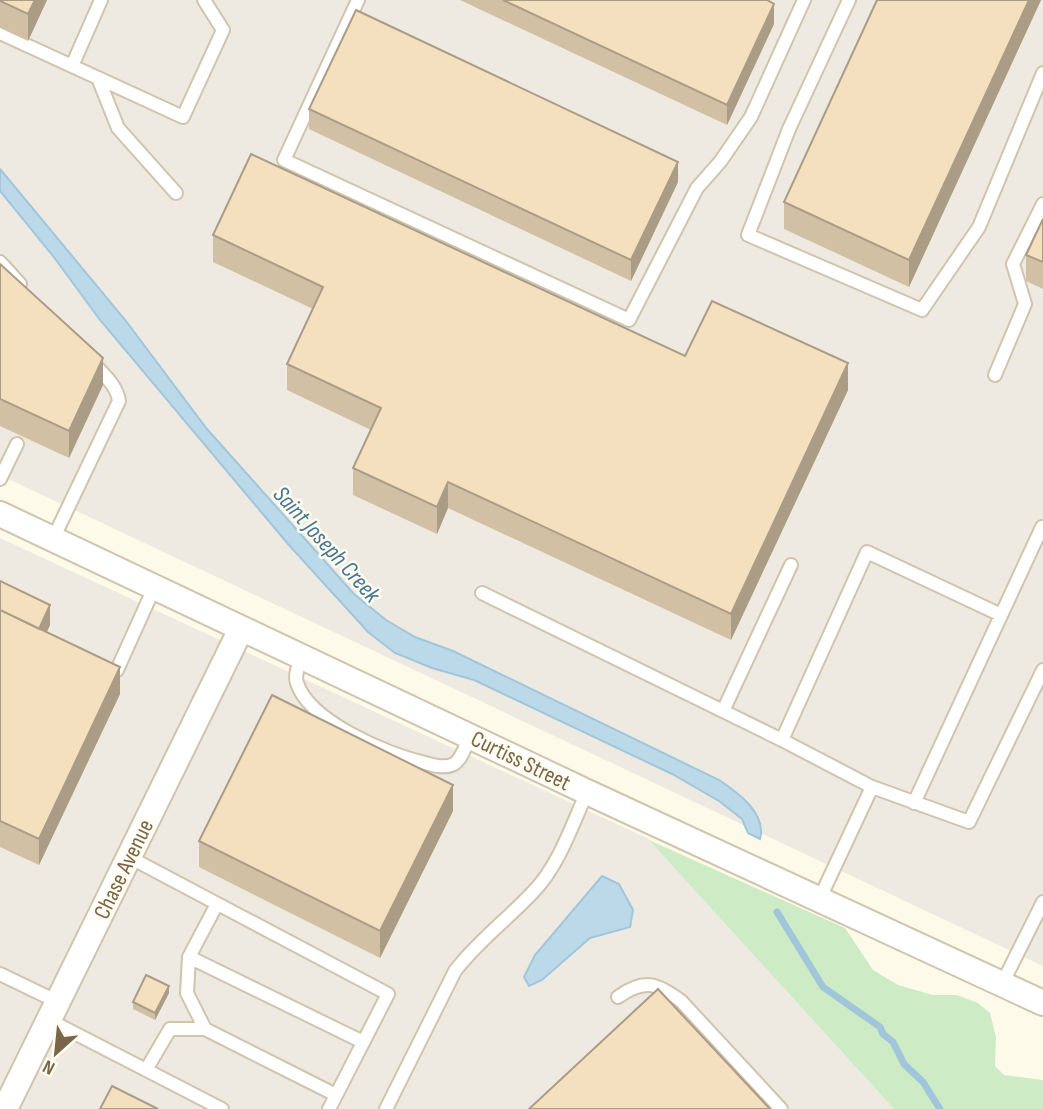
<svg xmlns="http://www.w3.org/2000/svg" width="1043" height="1109" font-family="'Sofia Sans Condensed',sans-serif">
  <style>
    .industrial { fill: #eeeae2 }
    .green { fill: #cdecc5 }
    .water { fill: #bbd9e9; stroke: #a1c6db; stroke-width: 2 }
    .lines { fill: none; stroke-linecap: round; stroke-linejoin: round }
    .stream { stroke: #a1c6db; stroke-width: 7 }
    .lane-casing { stroke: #d1c4ad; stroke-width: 16 }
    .street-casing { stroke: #d1c4ad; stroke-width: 28 }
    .lane { stroke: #fff; stroke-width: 12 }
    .street { stroke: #fff; stroke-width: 24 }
    .wall { fill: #d2c0a4 }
    .shaded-wall { fill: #ab9c86 }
    .building { fill: #f4dfbf; stroke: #ab9c86; stroke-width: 2 }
    .labels { text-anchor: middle; stroke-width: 5; stroke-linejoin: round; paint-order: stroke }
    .street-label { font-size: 23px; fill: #7a654a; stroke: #fffcf0 }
    .water-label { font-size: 24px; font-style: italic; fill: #457795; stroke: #fffcf0 }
  </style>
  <rect width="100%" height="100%" fill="#fdfae9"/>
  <path class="industrial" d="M 0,0 L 1043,0 L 1043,966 L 0,475 Z
    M 0,538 L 649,839 L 894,1109 L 0,1109 Z"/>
  <path class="green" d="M 649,840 L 845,928 L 873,970 L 898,985 L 933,995 L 957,995 L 978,1003 L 990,1013 L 996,1037 L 995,1066 L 1004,1075 L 1043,1080 L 1043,1109 L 894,1109 Z"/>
  <path class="water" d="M 0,169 L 126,321 L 207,429 L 354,594 L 386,620 L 415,637 L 453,651 L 719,780 C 737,792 767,813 760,839 L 748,833 L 742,819 L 719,801 L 672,774 L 474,680 L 432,668 L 395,653 L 368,632 L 288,544 L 100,320 L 53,256 L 0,191 Z
    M 602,876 L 619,884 L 633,910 L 630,927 L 590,938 L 542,980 L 529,986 L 524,977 L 535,955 Z"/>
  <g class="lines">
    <path class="stream" d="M 777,912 L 823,987 L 880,1027 L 883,1034 L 893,1042 L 904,1064 L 923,1082 L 940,1109"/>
    <g class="lane-casing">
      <path id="lane" d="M 358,0 L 284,160 L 629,320 L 697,188 L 720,162 L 751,117 L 804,0
        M 849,0 L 789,129 L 748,235 L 922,310 L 979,227 L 1043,73
        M 0,33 L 183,117 L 223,30 L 204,0
        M 72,66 L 101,0
        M 98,78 L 118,128 L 176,193
        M 0,262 L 20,284
        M 995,375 L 1025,304 L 1013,264 L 1043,204
        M 0,479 L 17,444
        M 53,539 L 119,401 C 117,385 102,373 92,362
        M 482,593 L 782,740 L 867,552 L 1001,615
        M 301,657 C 299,665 294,675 297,683 C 309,721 386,754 422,762 C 432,765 444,769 454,764 C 462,759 466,744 470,736
        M 117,670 L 154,588
        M 723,711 L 791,565
        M 782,740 L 872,787
        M 914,803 L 1042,527
        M 129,857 L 388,994 L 329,1109
        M 819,900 L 872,787 L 969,822 L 1043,670
        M 217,904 L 189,957 L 363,1042
        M 189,957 L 187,993 L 205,1029
        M 0,974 L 58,1002
        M 1002,984 L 1043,902
        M 618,997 C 644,978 657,983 681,1001 L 781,1109
        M 49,1020 L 222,1109
        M 146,1070 L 170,1029 L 205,1029 L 336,1095
        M 386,1109 L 455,971 C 478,941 508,919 534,891 C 559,865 572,825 587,792"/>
    </g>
    <g class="street-casing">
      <path id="street" d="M 0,514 L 587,792 L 1043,1003
        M 5,1109 L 241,629"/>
    </g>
    <use href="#lane" class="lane"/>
    <use href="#street" class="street"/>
  </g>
  <path class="wall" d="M 0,0 L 47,0 L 28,41 L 0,28 Z
    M 460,0 L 767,0 L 774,24 L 727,125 Z
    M 877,0 L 1041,0 L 909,287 L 784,229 L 784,202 Z
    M 309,109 L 678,182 L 631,281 L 309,129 Z
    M 1043,219 L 1043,289 L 1026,281 L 1026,255 Z
    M 213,235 L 685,356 L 848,390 L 731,640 L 448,508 L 437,534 L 353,495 L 353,468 L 371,430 L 287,390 L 287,364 L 313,309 L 213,262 Z
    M 0,264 L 103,385 L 69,458 L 0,426 Z
    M 0,581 L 50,625 L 47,632 L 120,694 L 39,865 L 0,847 Z
    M 453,811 L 380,958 L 199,867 L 199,841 Z
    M 169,993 L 155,1020 L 133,1009 L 133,1002 Z"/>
  <path class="shaded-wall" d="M 35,0 L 47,0 L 28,41 L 28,14 Z
    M 1029,0 L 1041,0 L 909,287 L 909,260 Z
    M 774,4 L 774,24 L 727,125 L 727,105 Z
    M 678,162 L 678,182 L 631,281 L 631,260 Z
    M 103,358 L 103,385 L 69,458 L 69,431 Z
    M 848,363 L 848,390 L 731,640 L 731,614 Z
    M 448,482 L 448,508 L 437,534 L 437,507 Z
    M 50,605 L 50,625 L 37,653 L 37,633 Z
    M 120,667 L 120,694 L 39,865 L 39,839 Z
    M 453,785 L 453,811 L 380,958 L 380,931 Z
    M 169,986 L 169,993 L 155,1020 L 155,1013 Z"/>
  <path class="building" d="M 0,0 L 35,0 L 28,14 L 0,1 Z
    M 503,0 L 767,0 L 774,4 L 727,105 Z
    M 877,0 L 1029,0 L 909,260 L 784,202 Z
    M 356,10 L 678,162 L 631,260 L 309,109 Z
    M 251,154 L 685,356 L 712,301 L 848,363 L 731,614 L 448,482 L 437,507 L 353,468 L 381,408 L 287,364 L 323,287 L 213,235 Z
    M 1043,219 L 1043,262 L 1026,255 Z
    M 0,264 L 103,358 L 69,431 L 0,399 Z
    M 0,581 L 50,605 L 39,629 L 0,610 Z
    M 0,610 L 120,667 L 39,839 L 0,821 Z
    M 272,695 L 453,785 L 380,931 L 199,841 Z
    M 146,975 L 169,986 L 155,1013 L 133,1002 Z
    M 658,989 L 770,1109 L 529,1109 Z
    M 112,1086 L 158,1109 L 100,1109 Z"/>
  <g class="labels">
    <g class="street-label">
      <text transform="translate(521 760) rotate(26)" y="8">Curtiss Street</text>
      <text transform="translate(123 869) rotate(-64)" y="8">Chase Avenue</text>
    </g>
    <g class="water-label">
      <text transform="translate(327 544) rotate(48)" y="8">Saint Joseph Creek</text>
    </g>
  </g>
  <g transform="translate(56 1053) rotate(207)" stroke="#fffcf0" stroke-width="5" paint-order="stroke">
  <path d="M0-5L12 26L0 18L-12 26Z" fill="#7a654a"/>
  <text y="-10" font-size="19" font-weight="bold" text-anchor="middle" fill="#7a654a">N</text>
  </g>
</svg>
